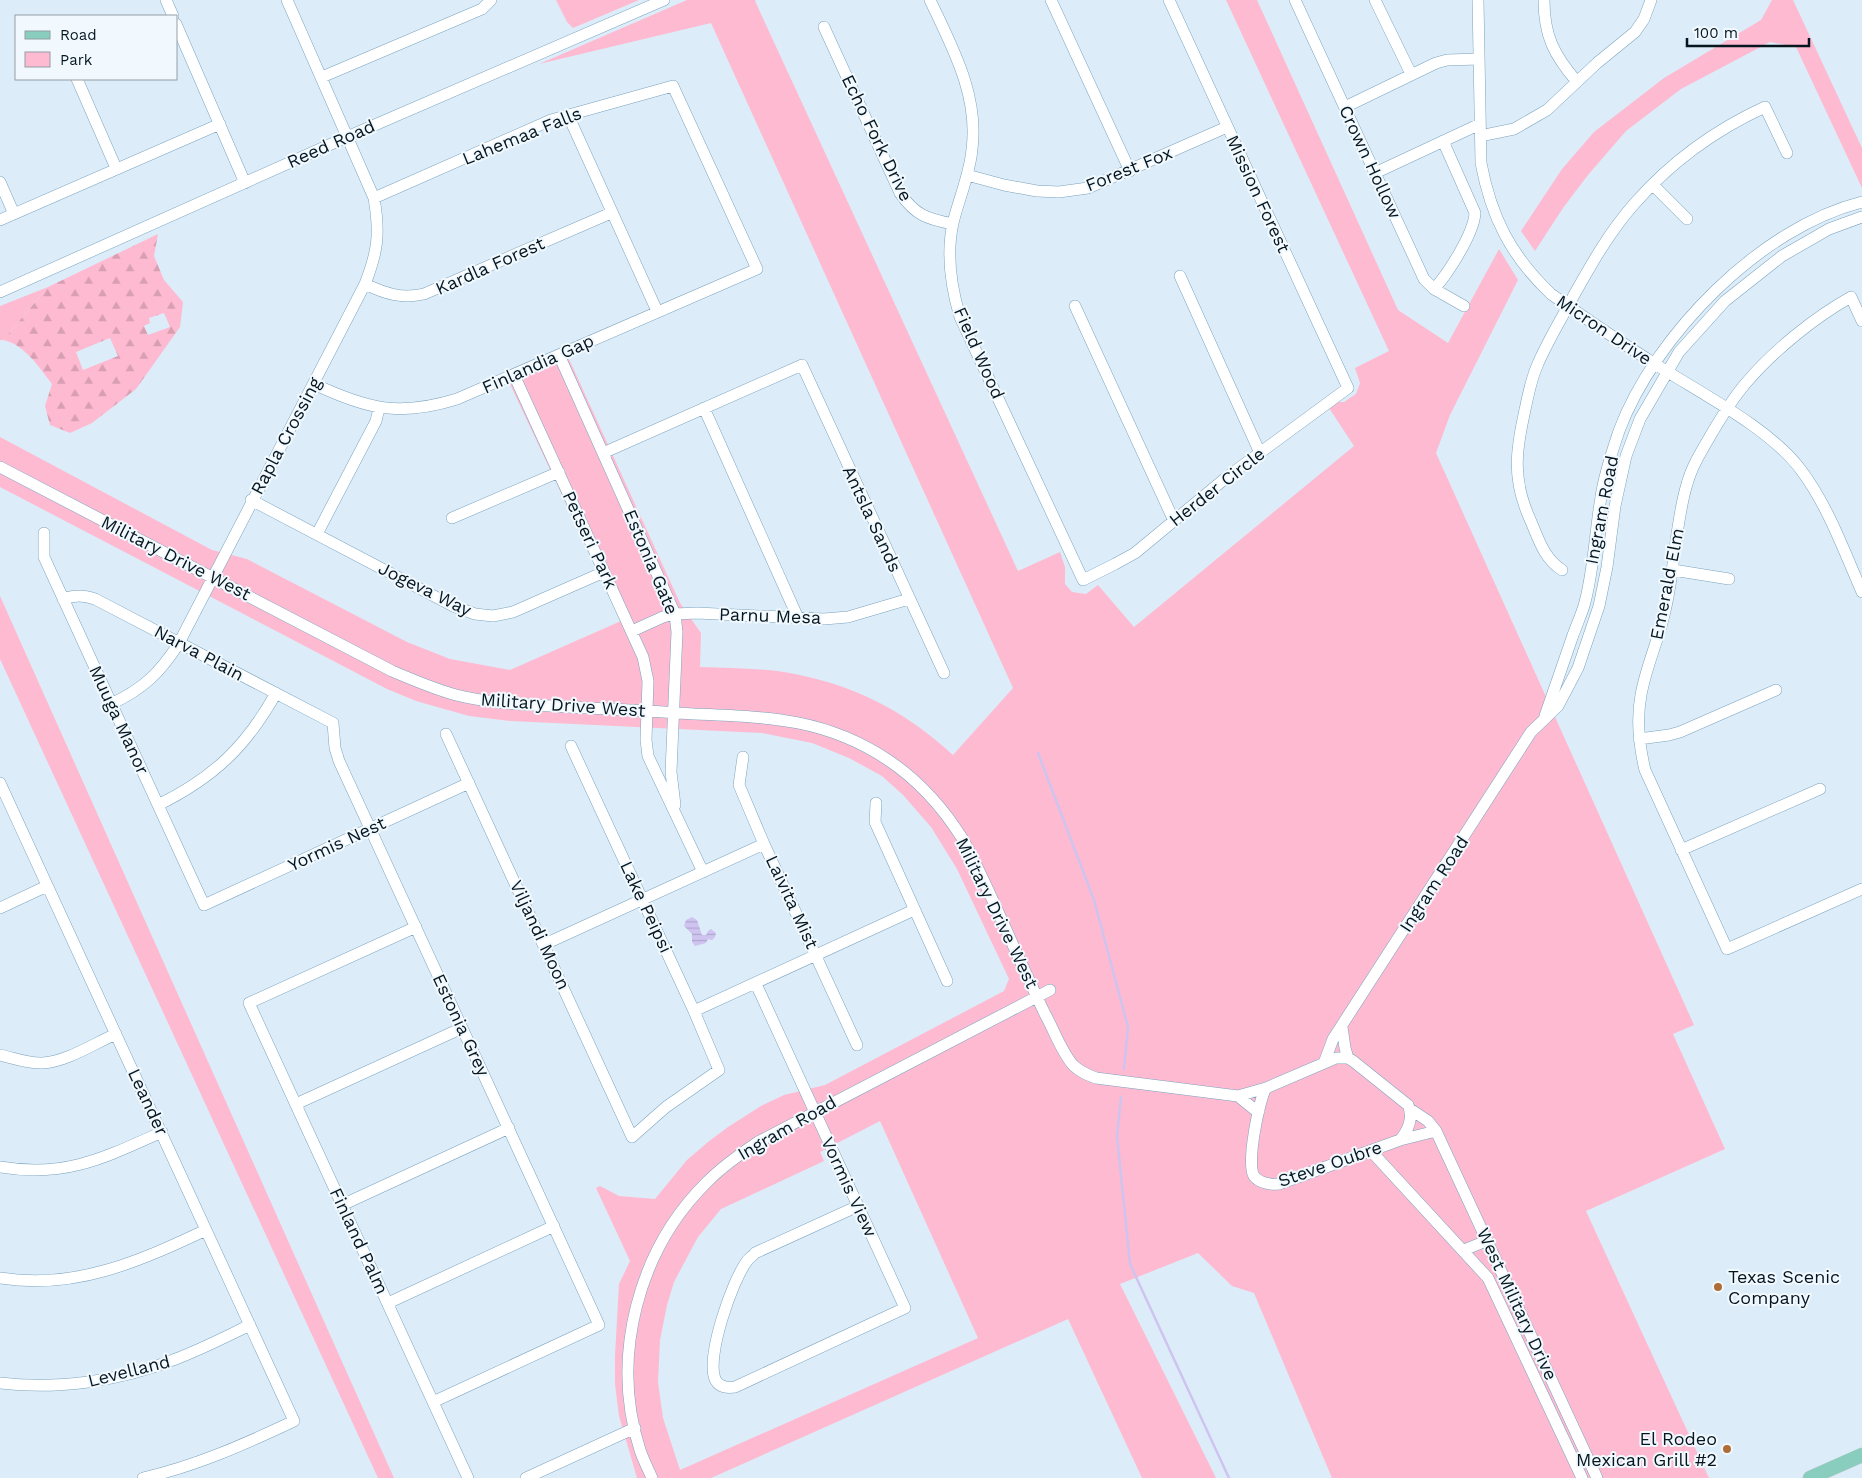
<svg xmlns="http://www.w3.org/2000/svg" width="1862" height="1478" font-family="'Work Sans',sans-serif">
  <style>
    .green { fill: #febad0; fill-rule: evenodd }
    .forest { fill: url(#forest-firs); fill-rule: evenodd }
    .water { fill: url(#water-rules) }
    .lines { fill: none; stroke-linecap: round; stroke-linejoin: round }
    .stream { stroke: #cfc3f0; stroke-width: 2.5 }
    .minor-casing { stroke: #7ba3be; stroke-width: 12 }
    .major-casing { stroke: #c8ccce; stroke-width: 15 }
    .minor { stroke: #fff; stroke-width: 11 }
    .major { stroke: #89cdbf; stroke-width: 14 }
    .poi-dot { fill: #ae6d37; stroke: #f1f9ff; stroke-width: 2 }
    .labels { text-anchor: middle; stroke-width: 4; stroke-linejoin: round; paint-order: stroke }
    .street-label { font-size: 18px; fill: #06161f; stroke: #f1f9ff }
    .poi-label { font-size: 18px; fill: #06161f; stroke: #f1f9ff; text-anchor: start }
  </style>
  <defs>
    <pattern id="forest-firs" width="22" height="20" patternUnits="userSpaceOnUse" patternTransform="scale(1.25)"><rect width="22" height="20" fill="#febad0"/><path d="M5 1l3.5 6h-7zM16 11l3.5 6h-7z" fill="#d89fb2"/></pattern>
    <pattern id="water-rules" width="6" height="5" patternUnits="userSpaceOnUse" patternTransform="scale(1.25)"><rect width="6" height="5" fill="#cfc3f0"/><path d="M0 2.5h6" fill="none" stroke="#b0a7cd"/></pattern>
  </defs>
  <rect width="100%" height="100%" fill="#dcedf9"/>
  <path class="green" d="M 556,0 L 639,0 L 573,28 L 567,22 Z
    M 687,0 L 756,0 L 755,1 L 1018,571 L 1060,552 L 1065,567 L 1065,584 L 1072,592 L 1086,594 L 1098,585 L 1134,627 L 1354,446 L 1329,408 L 1337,402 L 1344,402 L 1356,394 L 1360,383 L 1355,368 L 1389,351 L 1226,0 L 1257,0 L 1398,310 L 1448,343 L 1499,249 L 1518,280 L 1450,415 L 1436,453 L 1694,1025 L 1673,1034 L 1725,1149 L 1586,1211 L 1709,1478 L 1332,1478 L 1254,1293 L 1232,1286 L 1198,1253 L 1120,1284 L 1216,1478 L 1142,1478 L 1068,1319 L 711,1478 L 637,1478 L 619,1416 L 615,1384 L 615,1356 L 619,1284 L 630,1261 L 596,1188 L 600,1186 L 619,1196 L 655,1199 L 687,1160 L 708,1142 L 728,1127 L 761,1106 L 784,1095 L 825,1085 L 1004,991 L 1009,979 L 957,869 L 931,827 L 903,795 L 882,776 L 849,758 L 812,743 L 762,733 L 511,721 L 469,716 L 416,701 L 387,689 L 0,487 L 0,437 L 212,550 L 247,559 L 407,642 L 450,659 L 510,670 L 621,621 L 509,382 L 569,359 L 680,603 L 701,633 L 700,667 C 727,668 757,668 784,672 C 851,683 904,710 953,755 L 1013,688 L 711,23 L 539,64 ZM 880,1121 L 978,1338 L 680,1470 L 663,1418 L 658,1382 L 660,1340 L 667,1305 L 674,1282 L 698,1237 L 721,1209 L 824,1161 L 820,1152 Z
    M 1772,0 L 1793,0 L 1862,148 L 1862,188 L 1796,47 L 1770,42 L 1681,89 L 1626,131 L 1588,175 L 1563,208 L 1535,251 L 1521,231 L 1562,169 L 1594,132 L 1664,78 L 1761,20 Z
    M 48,287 L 3,340 L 0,340 L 0,306 Z
    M 0,596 L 394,1478 L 395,1478 L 378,1478 L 0,659 Z"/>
  <path class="forest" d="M 158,234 L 154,256 L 164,280 L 183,302 L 180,327 L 136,389 L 92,423 L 70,433 L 50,425 L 45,406 L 52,384 C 39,367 24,344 3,340 L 48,287 ZM 164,313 L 170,327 L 148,335 L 144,326 L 150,323 L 149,318 ZM 110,338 L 118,356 L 83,370 L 76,352 Z"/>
  <path class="water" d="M 692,917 L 697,920 L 702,935 L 706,935 L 708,931 L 711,929 L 716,933 L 715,937 L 712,940 L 708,939 L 706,943 L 695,946 L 692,942 L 692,934 L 684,926 L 686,920 Z"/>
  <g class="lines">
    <path class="stream" d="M 1038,753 L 1094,900 L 1128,1027 L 1124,1069
      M 1121,1097 L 1117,1136 L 1130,1264 L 1229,1478"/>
    <g class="minor-casing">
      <path id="minor" d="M 166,0 L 173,16
        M 930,0 C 952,47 979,95 972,149 C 970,174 959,198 953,223 C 946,255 951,287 960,317 L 1083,580 L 1115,564 L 1135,553 L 1227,477 L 1348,388 L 1169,0
        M 1051,0 L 1130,171
        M 1295,0 L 1424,279 L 1434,289 L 1464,306
        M 1375,0 L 1411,74
        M 1478,0 L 1481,163 C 1491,217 1511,256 1551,294 C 1585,318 1620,342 1655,364 C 1700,393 1770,428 1801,470 C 1828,506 1844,551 1862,592
        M 1544,0 C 1544,36 1554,55 1577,82
        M 176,24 L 245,183
        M 824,27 L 900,193 C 915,215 927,219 953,224
        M 322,77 L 482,9 L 491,0
        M 77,79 L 116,168
        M 1345,107 L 1436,63 L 1447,60 L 1479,59
        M 568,115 L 657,311
        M 1480,136 L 1514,129 L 1547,110 L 1597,63 L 1635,32 L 1644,19 L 1651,0
        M 1375,173 L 1480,124
        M 967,175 L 1004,185 L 1037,191 L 1059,192 L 1088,188 L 1227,127
        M 0,182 L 14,214
        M 1653,185 L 1687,219
        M 0,220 L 220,124
        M 1180,276 L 1260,453
        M 365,284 C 386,294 402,299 424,294 L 611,213
        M 1434,289 C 1448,274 1474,233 1475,213 L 1443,141
        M 0,292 L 347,137 L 664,0
        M 1075,306 L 1174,521
        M 1862,321 L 1851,297 C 1815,317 1773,351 1746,383 C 1733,398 1722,416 1712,433 C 1702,450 1692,466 1687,484 C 1675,523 1675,570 1665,611 C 1659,639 1646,666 1641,695 C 1636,721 1639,745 1645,770 L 1727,949 L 1862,889
        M 559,355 L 675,614 L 677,632 L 671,772 L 675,805
        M 514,375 L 643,657 L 648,681 L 646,740 L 648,756 L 703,872
        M 314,384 C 367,409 399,417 457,399 L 757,269 L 673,86 L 551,120 L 374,198
        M 704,408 L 798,618
        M 603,453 L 802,365 L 944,673
        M 0,467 L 392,671 C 413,680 434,689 456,695 C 492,704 530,705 568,707 C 610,709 652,711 694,714 C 767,717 825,718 888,760 C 918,780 943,808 962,838 C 974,859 984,881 994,903 C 1011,940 1027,977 1045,1014 C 1054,1030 1061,1051 1073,1065 C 1080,1072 1088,1075 1096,1078 L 1238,1096 L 1266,1088
        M 251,500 L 453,606 L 475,614 L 493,616 L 513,612 L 604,572
        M 452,518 L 559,472
        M 44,533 L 44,557 L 204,905 L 469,783
        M 317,534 L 376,421 L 379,408
        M 1562,570 C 1543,558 1538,537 1529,517 C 1512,478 1516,450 1525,410 C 1528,395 1531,380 1537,366 C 1547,342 1562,318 1574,295 C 1592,263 1610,231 1635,203 C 1671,162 1715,130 1765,107 L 1787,153
        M 1673,570 L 1729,579
        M 63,599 C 75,595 83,595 95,599 L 333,723 L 335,748 L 339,761 L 599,1325 L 433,1402
        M 632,631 L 663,617 L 675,614 L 697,613 L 824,619 L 848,617 L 909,599
        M 111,704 C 143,689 160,673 179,643 L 365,284 C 378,251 380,233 374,198 L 287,0
        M 1545,716 C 1554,690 1563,664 1572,638 C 1576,626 1582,614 1585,602 C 1594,568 1595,532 1601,497 C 1604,475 1612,452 1619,431 C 1655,335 1761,227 1862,202
        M 446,734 L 632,1137 L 666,1107 L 719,1070 L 694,1011 L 571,746
        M 1639,739 L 1669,735 L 1680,732 L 1776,690
        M 743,757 L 739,785 L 764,844 L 857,1045
        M 0,783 L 294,1421 C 245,1444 196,1466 143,1478
        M 876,803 L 875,822 L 947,981
        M 158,805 C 213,778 246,747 276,693
        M 1681,850 L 1820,789
        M 0,908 L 47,886
        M 416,927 L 249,1003 L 468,1478
        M 545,944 L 764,844
        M 756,984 L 905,1308 L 735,1387 C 728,1388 719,1388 715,1379 C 706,1356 732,1281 747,1261 C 749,1258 753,1256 755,1253 L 858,1206
        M 694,1011 L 914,910
        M 1342,1027 L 1345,1048 L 1348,1058
        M 0,1055 C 14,1058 28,1064 43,1063 C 68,1061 93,1044 116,1034
        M 1336,1058 L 1348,1058 L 1353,1061 L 1408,1105 C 1414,1117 1408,1131 1400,1140 L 1279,1184 C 1271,1185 1259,1183 1254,1176 C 1246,1164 1259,1100 1266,1088 Z
        M 1324,1063 L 1333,1039 L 1531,732 L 1558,706 L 1578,668 L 1599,606 L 1607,567 L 1615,506 L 1626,456 L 1640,419 L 1679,352 L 1725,301 L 1782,256 L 1829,229 L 1862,217
        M 1238,1096 L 1254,1109 L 1259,1111
        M 296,1104 L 462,1028
        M 1410,1109 L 1428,1121 L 1436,1131 C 1489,1247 1544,1362 1597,1478
        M 1400,1140 L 1436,1131
        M 1371,1151 L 1488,1278 L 1582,1478
        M 0,1167 C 65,1178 104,1158 162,1132
        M 342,1205 L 509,1128
        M 1464,1250 L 1486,1241
        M 0,1278 C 76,1290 140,1261 206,1230
        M 388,1303 L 554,1226
        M 0,1383 C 57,1390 120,1381 173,1360 C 200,1350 225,1337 250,1325
        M 526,1478 L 635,1428
        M 652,1478 C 648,1469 643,1459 640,1450 C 610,1357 638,1250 707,1182 C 722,1167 740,1154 758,1142 L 1050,990"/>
    </g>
    <g class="major-casing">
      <path id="major" d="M 1810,1478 L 1862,1455"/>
    </g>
    <use href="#minor" class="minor"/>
    <use href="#major" class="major"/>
  </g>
  <g class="poi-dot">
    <circle cx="1718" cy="1287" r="5"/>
    <circle cx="1727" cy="1449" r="5"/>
  </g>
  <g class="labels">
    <g class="street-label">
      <text transform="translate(522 136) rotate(-22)" y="6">Lahemaa Falls</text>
      <text transform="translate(877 138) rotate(64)" y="6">Echo Fork Drive</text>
      <text transform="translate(331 144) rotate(-24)" y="6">Reed Road</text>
      <text transform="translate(1370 162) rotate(65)" y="6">Crown Hollow</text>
      <text transform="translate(1129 169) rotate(-22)" y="6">Forest Fox</text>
      <text transform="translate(1258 194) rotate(65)" y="6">Mission Forest</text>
      <text transform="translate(490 266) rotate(-24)" y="6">Kardla Forest</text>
      <text transform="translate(1604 330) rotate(34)" y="6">Micron Drive</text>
      <text transform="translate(979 353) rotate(66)" y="6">Field Wood</text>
      <text transform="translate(538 364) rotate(-24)" y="6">Finlandia Gap</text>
      <text transform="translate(286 436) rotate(-62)" y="6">Rapla Crossing</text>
      <text transform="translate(1217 487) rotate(-38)" y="6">Herder Circle</text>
      <text transform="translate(1602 510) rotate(-79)" y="6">Ingram Road</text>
      <text transform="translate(872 519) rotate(65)" y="6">Antsla Sands</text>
      <text transform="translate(590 540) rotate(65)" y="6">Petseri Park</text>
      <text transform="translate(176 558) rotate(27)" y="6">Military Drive West</text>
      <text transform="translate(651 562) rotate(67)" y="6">Estonia Gate</text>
      <text transform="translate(1667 584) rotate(-79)" y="6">Emerald Elm</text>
      <text transform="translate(425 589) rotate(26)" y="6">Jogeva Way</text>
      <text transform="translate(770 616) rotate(2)" y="6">Parnu Mesa</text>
      <text transform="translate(199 653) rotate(28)" y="6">Narva Plain</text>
      <text transform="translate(563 705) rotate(4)" y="6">Military Drive West</text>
      <text transform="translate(119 720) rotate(65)" y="6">Muuga Manor</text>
      <text transform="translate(337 844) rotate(-25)" y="6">Yormis Nest</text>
      <text transform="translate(1434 884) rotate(-57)" y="6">Ingram Road</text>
      <text transform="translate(792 902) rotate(65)" y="6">Laivita Mist</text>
      <text transform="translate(646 907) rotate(65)" y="6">Lake Peipsi</text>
      <text transform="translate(997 913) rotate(64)" y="6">Military Drive West</text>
      <text transform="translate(540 935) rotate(65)" y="6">Viljandi Moon</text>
      <text transform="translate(461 1025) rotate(65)" y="6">Estonia Grey</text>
      <text transform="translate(148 1102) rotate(65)" y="6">Leander</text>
      <text transform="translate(787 1128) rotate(-30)" y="6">Ingram Road</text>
      <text transform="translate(1330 1164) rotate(-19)" y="6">Steve Oubre</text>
      <text transform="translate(849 1187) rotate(65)" y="6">Vormis View</text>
      <text transform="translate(359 1241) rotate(65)" y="6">Finland Palm</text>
      <text transform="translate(1517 1304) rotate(65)" y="6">West Military Drive</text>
      <text transform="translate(129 1371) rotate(-14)" y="6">Levelland</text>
    </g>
    <g class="poi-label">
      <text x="1728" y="1283">Texas Scenic<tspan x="1728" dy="21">Company</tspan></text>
      <text x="1717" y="1445" text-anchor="end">El Rodeo<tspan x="1717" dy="21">Mexican Grill #2</tspan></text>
    </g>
  </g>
  <rect x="15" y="15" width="162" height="65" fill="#f1f9ff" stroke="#939ea5"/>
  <rect x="25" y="31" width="25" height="8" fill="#89cdbf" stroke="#939ea5"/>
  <text x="60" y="40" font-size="15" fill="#06161f">Road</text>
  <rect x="25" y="52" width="25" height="15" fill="#febad0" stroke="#939ea5"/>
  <text x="60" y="65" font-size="15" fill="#06161f">Park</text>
  <path d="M1687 38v8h122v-8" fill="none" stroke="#06161f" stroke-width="2.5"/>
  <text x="1694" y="38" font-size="15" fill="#06161f" stroke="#f1f9ff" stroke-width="4" paint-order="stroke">100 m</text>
</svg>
